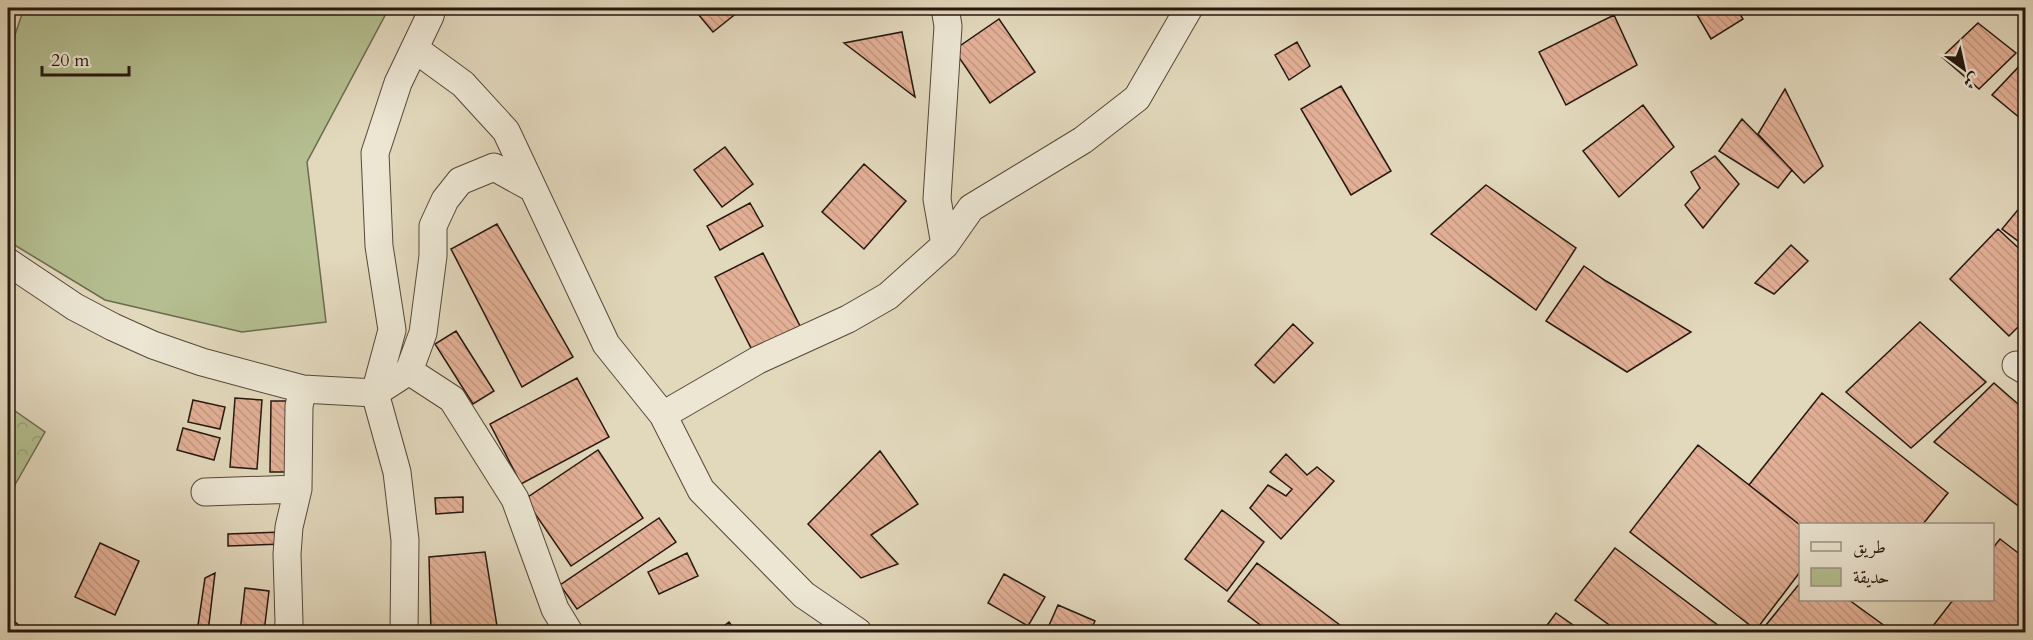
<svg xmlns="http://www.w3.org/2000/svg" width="2033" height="640" font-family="Cardo,Amiri,serif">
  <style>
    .green { fill: #b4be90; stroke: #6d6a50; stroke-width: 1.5 }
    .forest { fill: url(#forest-crowns); stroke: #6d6a50; stroke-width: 1.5 }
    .building { fill: url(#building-back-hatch); stroke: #26170f; stroke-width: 1.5 }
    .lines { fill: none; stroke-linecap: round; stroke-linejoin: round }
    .minor-casing { stroke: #55473a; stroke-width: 29 }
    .minor { stroke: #ece6d3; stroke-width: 27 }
  </style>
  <defs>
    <pattern id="forest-crowns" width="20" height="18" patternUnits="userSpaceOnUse" patternTransform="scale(1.5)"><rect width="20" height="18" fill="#b4be90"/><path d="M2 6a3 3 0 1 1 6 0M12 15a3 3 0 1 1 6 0" fill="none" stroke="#9ba37b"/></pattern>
    <pattern id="building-back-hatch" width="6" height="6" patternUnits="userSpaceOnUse" patternTransform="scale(1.5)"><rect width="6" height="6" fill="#e3b097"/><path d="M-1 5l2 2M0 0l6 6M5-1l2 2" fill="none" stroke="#c39781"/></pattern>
  </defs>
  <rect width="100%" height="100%" fill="#e2d8bc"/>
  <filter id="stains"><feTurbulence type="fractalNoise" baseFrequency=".00333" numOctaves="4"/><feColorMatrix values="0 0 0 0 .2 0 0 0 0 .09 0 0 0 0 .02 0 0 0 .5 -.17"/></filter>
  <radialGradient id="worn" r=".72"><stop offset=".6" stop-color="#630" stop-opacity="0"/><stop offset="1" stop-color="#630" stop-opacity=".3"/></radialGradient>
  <path class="green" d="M 24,8 L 389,8 L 307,162 L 326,322 L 242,332 L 105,300 L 8,241 L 8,84 L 15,35 Z"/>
  <path class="forest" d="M 8,406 L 45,432 L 8,497 Z"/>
  <path class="building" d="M 693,8 L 743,8 L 713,32 Z
    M 1693,8 L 1736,8 L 1743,19 L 1711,39 Z
    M 1614,15 L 1637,65 L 1566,105 L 1539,52 Z
    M 999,19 L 1035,72 L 990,103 L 954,50 Z
    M 1978,23 L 2016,53 L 1979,89 L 1942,57 Z
    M 902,32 L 915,97 L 844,43 Z
    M 1297,42 L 1310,66 L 1289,80 L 1275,55 Z
    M 2026,59 L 2026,112 L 2020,118 L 1992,95 Z
    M 1341,86 L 1391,171 L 1351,195 L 1301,109 Z
    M 1785,89 L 1823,166 L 1804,183 L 1758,134 Z
    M 1643,105 L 1674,147 L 1619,197 L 1583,151 Z
    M 1742,119 L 1792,170 L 1778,188 L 1719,151 Z
    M 725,147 L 753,184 L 722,207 L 694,170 Z
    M 1715,156 L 1739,184 L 1703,228 L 1685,205 L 1700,188 L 1691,172 Z
    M 864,164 L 906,201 L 864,249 L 822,212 Z
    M 1486,185 L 1576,248 L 1536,310 L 1431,234 Z
    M 2026,200 L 2026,247 L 2002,229 Z
    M 750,203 L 763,226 L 720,250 L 707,226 Z
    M 497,224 L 573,357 L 522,387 L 451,249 Z
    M 1998,229 L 2026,255 L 2026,319 L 2009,336 L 1950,279 Z
    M 1791,245 L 1808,261 L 1774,294 L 1755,283 Z
    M 763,253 L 800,326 L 752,350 L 715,277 Z
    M 1584,266 L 1606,281 L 1691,332 L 1627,372 L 1546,321 Z
    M 1920,322 L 1986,382 L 1911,448 L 1846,392 Z
    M 1293,324 L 1313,343 L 1274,383 L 1255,365 Z
    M 456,331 L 494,391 L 473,404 L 435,344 Z
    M 577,378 L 609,437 L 521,484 L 490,424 Z
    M 1994,383 L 2026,411 L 2026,503 L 2021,508 L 1934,442 Z
    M 1822,393 L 1948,493 L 1923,524 L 1800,525 L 1749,485 Z
    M 235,398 L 262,400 L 257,469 L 230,467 Z
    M 193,400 L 225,407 L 220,429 L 188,422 Z
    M 271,401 L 291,401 L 290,472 L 270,472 Z
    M 183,428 L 220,438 L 214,460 L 177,450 Z
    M 1698,445 L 1800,525 L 1800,572 L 1756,630 L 1630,532 Z
    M 598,450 L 643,518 L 571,566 L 525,499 Z
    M 880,451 L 918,504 L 871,535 L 898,564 L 861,578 L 808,524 Z
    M 1286,454 L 1307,475 L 1317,467 L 1334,481 L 1281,539 L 1250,508 L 1268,485 L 1286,496 L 1292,489 L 1270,472 Z
    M 463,497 L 463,512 L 436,514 L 435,498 Z
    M 1222,510 L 1264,542 L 1227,591 L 1185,559 Z
    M 659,518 L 676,542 L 577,609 L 560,585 Z
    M 282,532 L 283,544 L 228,546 L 228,534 Z
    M 2000,539 L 2026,559 L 2026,632 L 1931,632 L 1929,631 L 1953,600 L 1992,600 L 1992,549 Z
    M 100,543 L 139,561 L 115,615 L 75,597 Z
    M 1615,548 L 1727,632 L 1619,632 L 1575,600 Z
    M 485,552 L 498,632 L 431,632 L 429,557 Z
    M 687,553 L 698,576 L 659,594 L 648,572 Z
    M 1257,563 L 1340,625 L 1334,632 L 1270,632 L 1228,601 Z
    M 215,573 L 208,632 L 197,632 L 205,578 Z
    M 1004,574 L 1045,597 L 1028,626 L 988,603 Z
    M 1800,583 L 1800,600 L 1849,600 L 1893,632 L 1775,632 L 1766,625 Z
    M 245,588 L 269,591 L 264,632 L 240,632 Z
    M 1058,605 L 1095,621 L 1090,632 L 1053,632 L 1047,630 Z
    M 1556,613 L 1583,632 L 1542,632 Z
    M 8,616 L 27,632 L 8,632 Z
    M 729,622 L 736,632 L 716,632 Z"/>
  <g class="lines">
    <g class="minor-casing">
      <path id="minor" d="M 945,8 L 948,26 L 937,199 L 945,245
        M 415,49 L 463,84 L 506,131 L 606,344 L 663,415 L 701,490 L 804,595 L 858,632
        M 8,262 L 75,307 L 113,327 L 153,345 L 202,362 L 303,389 L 375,393 L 409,371 L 423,333 L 433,256 L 433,226 L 445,200 L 460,181 L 494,167 L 532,188
        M 2016,365 L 2026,371
        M 409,371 L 452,399 L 515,499 L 555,609 L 569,632
        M 663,415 L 758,360 L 848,319 L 888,296 L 945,245 L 971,208 L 1083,140 L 1137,98 L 1189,8
        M 205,492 L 298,489
        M 288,632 L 289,622 L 287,554 L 289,527 L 298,489 L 299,406 L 303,389
        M 404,632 L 405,540 L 397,472 L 375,393 L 392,330 L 379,246 L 375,153 L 398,83 L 430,16 L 432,8"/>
    </g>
    <use href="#minor" class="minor"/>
  </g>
  <rect width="2033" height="640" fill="none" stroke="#e2d8bc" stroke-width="30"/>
  <rect x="9" y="9" width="2015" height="622" fill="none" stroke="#26170f" stroke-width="3"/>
  <rect x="15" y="15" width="2003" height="610" fill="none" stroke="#26170f" stroke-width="1.5"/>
  <rect x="1799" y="523" width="195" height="78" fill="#ece6d3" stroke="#9d9385" stroke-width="1.5"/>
  <rect x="1811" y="542" width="30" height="9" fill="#ece6d3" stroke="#9d9385" stroke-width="1.5"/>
  <text x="1853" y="553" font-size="18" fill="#26170f">طريق</text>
  <rect x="1811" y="568" width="30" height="18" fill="#b4be90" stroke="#9d9385" stroke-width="1.5"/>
  <text x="1853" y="583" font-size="18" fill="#26170f">حديقة</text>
  <g transform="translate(1964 69) rotate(147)" stroke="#ece6d3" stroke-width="4.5" paint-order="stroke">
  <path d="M0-4.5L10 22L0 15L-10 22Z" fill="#26170f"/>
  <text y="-9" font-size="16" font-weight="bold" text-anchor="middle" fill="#26170f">ش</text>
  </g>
  <path d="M42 66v9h87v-9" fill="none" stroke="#26170f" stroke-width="3"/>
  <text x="51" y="66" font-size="18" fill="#26170f" stroke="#ece6d3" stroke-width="4.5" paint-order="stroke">20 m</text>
  <rect width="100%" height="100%" filter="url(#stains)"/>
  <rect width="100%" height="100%" fill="url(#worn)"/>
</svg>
